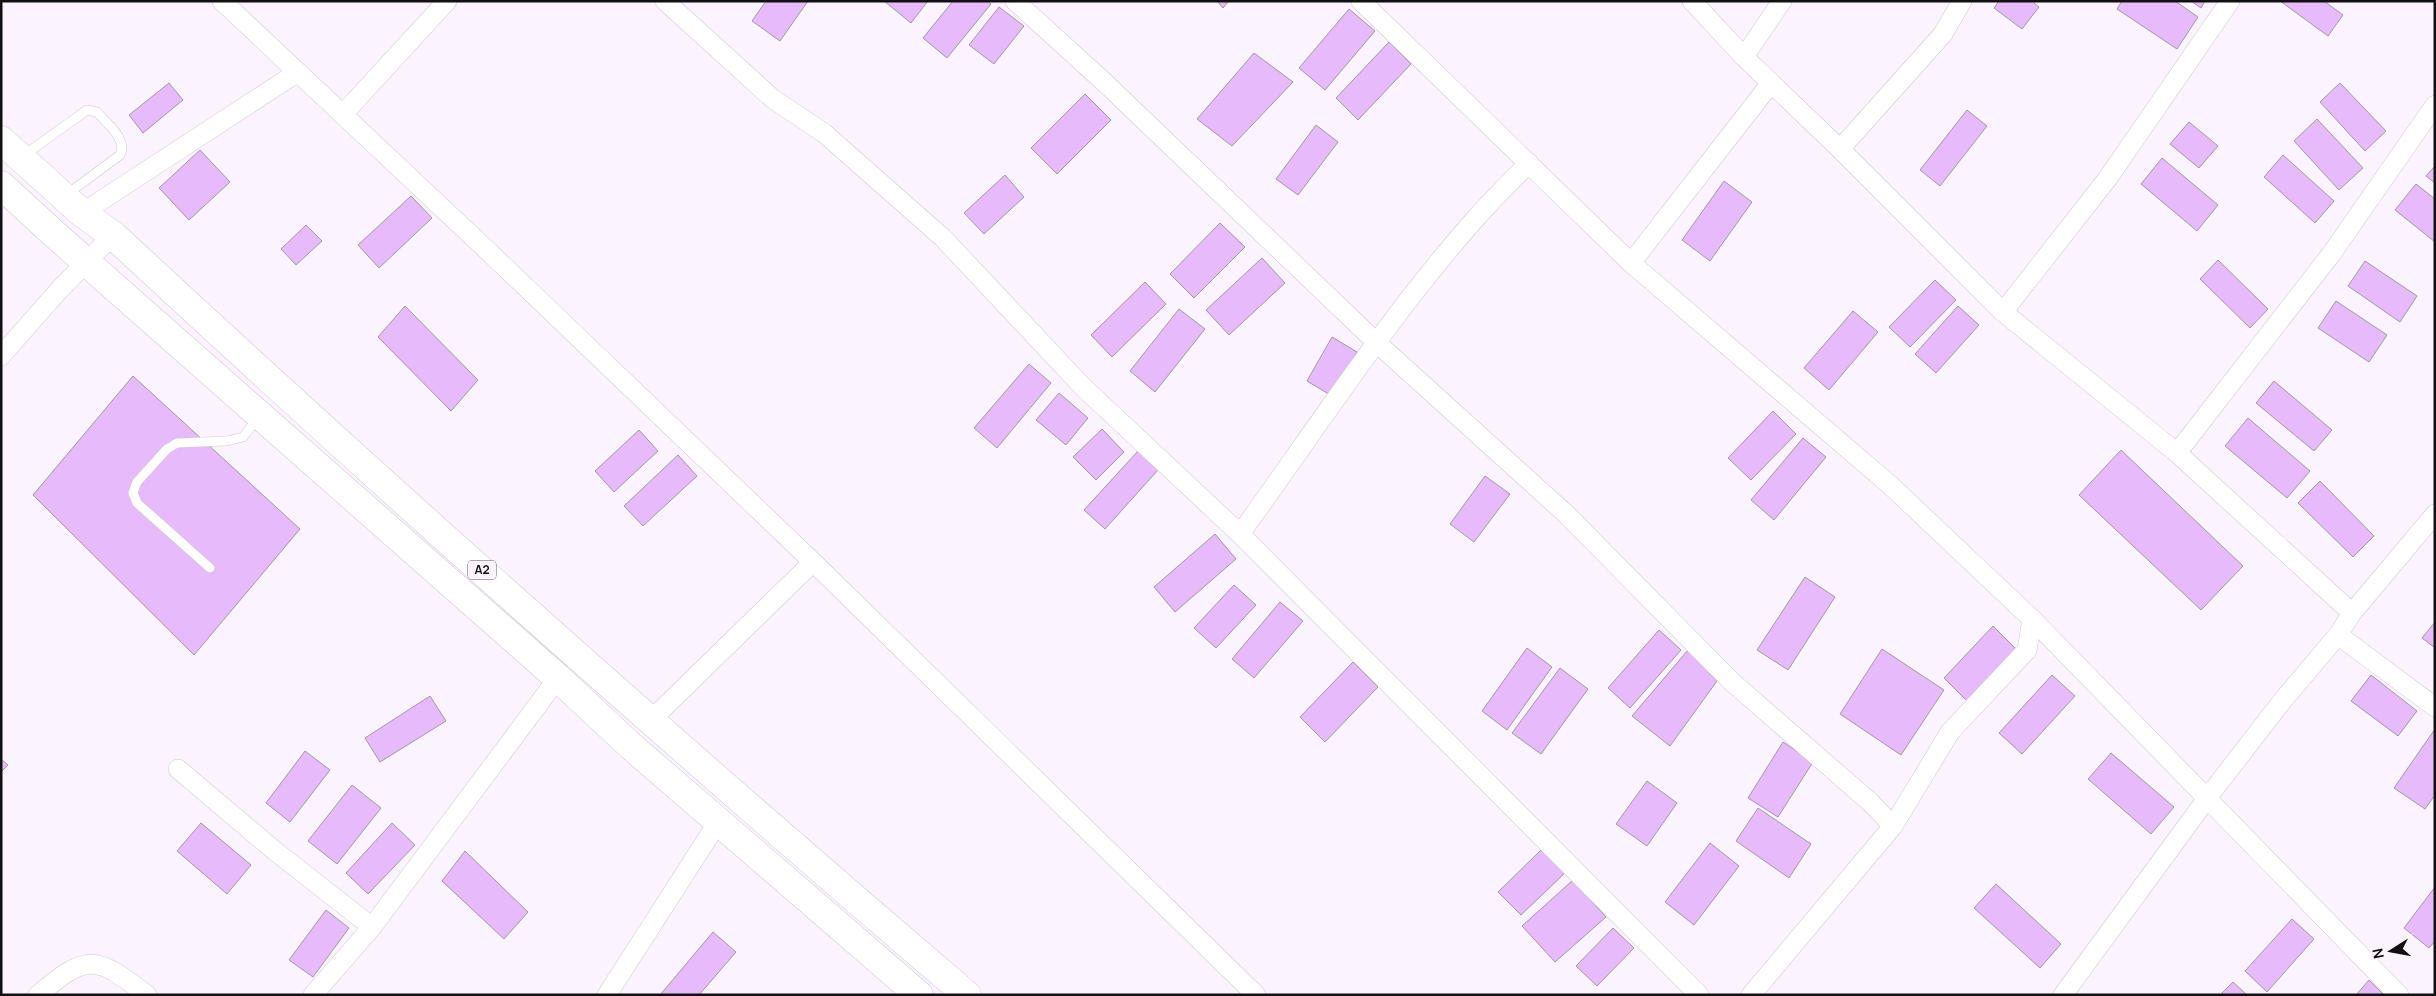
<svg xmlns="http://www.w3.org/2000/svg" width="2436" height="996" font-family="Manrope,sans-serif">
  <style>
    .building { fill: #e7bbfb; stroke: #a099a3 }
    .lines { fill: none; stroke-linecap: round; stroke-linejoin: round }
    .lane-casing { stroke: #cec7d2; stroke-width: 10 }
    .street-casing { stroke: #cec7d2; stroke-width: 20 }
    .highway-casing { stroke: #cec7d2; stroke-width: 29 }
    .lane { stroke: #fff; stroke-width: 9 }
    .street { stroke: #fff; stroke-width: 19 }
    .highway { stroke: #fff; stroke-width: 28 }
    .labels { text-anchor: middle; stroke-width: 5; stroke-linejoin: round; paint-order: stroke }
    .shield { fill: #fbf3fe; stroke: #58545a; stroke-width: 1 }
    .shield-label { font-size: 12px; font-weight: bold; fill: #121013 }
  </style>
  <rect width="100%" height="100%" fill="#fbf3fe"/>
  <path class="building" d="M 766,1 L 808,1 L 780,41 L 752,21 Z
    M 884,1 L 928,1 L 911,23 Z
    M 953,1 L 988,1 L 991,4 L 947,58 L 923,38 Z
    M 1217,1 L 1229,1 L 1223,8 Z
    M 1999,1 L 2032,1 L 2039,7 L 2022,29 L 1994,8 Z
    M 2122,1 L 2175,1 L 2198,17 L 2177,49 L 2117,9 Z
    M 2191,1 L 2205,1 L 2201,8 Z
    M 2280,1 L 2324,1 L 2343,15 L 2328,36 Z
    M 999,7 L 1024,26 L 994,64 L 969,45 Z
    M 1349,9 L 1375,31 L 1325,90 L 1299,68 Z
    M 1389,42 L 1411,64 L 1358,120 L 1336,98 Z
    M 1254,53 L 1293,82 L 1232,146 L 1197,119 Z
    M 169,83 L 183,100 L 143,133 L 129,115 Z
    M 2340,83 L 2386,131 L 2365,151 L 2320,102 Z
    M 1085,94 L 1111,120 L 1057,174 L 1031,148 Z
    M 1967,110 L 1987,126 L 1940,186 L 1920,170 Z
    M 2317,119 L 2363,168 L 2339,190 L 2294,141 Z
    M 2189,122 L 2218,146 L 2199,168 L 2170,144 Z
    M 1316,125 L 1338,142 L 1298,195 L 1276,179 Z
    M 200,150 L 230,182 L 189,220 L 159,188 Z
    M 2283,155 L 2334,201 L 2315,223 L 2264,177 Z
    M 2162,158 L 2218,205 L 2197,231 L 2141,184 Z
    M 2435,166 L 2435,183 L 2426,176 Z
    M 1005,175 L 1024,197 L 984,234 L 964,213 Z
    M 1724,181 L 1752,202 L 1710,261 L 1682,240 Z
    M 2416,184 L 2435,199 L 2435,242 L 2395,210 Z
    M 411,196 L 432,218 L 379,268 L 358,245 Z
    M 1220,223 L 1245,247 L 1194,298 L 1170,274 Z
    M 306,225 L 322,241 L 296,265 L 281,249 Z
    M 1262,258 L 1285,283 L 1229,335 L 1206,310 Z
    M 2218,260 L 2268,309 L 2250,328 L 2200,279 Z
    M 2365,261 L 2417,296 L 2400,322 L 2348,286 Z
    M 1935,280 L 1956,300 L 1910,347 L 1889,327 Z
    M 1145,282 L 1166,304 L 1112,357 L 1091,335 Z
    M 2336,301 L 2387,335 L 2369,362 L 2318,328 Z
    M 405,306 L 478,380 L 451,411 L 378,337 Z
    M 1958,306 L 1979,325 L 1936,373 L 1915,354 Z
    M 1179,309 L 1205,329 L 1155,392 L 1130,371 Z
    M 1853,311 L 1878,332 L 1829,390 L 1804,368 Z
    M 1332,337 L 1357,352 L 1332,396 L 1307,381 Z
    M 1029,364 L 1051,383 L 997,448 L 974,428 Z
    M 133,376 L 300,529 L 194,655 L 33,495 Z
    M 2274,381 L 2332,430 L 2314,451 L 2256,403 Z
    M 1059,393 L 1088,418 L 1066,445 L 1036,420 Z
    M 1773,411 L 1796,434 L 1751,480 L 1728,458 Z
    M 2248,418 L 2310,471 L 2287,498 L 2225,446 Z
    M 1102,429 L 1124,452 L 1096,480 L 1073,457 Z
    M 639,430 L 658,451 L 614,492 L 595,471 Z
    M 1803,438 L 1826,457 L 1774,520 L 1751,500 Z
    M 2121,450 L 2243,566 L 2201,610 L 2079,495 Z
    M 1138,451 L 1158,470 L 1105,529 L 1084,510 Z
    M 678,455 L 697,476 L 643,526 L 624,506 Z
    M 1485,476 L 1510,494 L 1474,542 L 1450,524 Z
    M 2320,481 L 2374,536 L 2353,557 L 2298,503 Z
    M 1215,534 L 1236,559 L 1175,612 L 1154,587 Z
    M 1805,577 L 1835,597 L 1788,670 L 1757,650 Z
    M 1234,585 L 1256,605 L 1216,648 L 1194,628 Z
    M 1280,602 L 1303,621 L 1254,678 L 1232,659 Z
    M 2435,622 L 2435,648 L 2422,638 Z
    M 1993,626 L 2017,650 L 1967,701 L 1944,678 Z
    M 1659,630 L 1681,650 L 1630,708 L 1608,688 Z
    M 1527,648 L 1552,667 L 1507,730 L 1482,711 Z
    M 1882,649 L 1944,690 L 1901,755 L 1840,714 Z
    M 1688,650 L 1717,681 L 1670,746 L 1632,716 Z
    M 1353,662 L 1378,687 L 1325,742 L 1300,717 Z
    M 1560,668 L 1588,689 L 1541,754 L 1512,733 Z
    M 2052,675 L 2075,696 L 2022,754 L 1999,733 Z
    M 2371,675 L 2417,711 L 2398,736 L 2351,701 Z
    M 430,696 L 446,721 L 380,762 L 365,738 Z
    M 2435,729 L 2435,795 L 2425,809 L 2394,788 Z
    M 1783,742 L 1813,762 L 1778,817 L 1748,798 Z
    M 305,751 L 330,770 L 290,822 L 266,803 Z
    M 2111,753 L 2174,807 L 2151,834 L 2088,779 Z
    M 1,759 L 8,765 L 1,772 Z
    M 1647,781 L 1677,803 L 1647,846 L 1616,824 Z
    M 352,785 L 381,808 L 337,864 L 308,841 Z
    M 1758,808 L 1811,844 L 1789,878 L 1736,841 Z
    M 201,823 L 251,865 L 227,894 L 177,851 Z
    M 392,823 L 415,845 L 368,894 L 346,873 Z
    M 1710,843 L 1739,866 L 1694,925 L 1665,902 Z
    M 1542,849 L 1565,873 L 1521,915 L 1498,892 Z
    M 465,851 L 528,912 L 504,939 L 442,881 Z
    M 1573,880 L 1606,917 L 1555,962 L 1522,926 Z
    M 1996,884 L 2061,944 L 2040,968 L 1974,908 Z
    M 2435,887 L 2435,941 L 2429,948 L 2404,928 Z
    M 326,910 L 349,928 L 313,977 L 289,960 Z
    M 2292,919 L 2314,939 L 2267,992 L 2245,971 Z
    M 1613,928 L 1634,948 L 1597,986 L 1576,966 Z
    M 713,932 L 736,952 L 699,995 L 660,995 Z
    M 2369,980 L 2384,995 L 2356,995 Z
    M 2233,982 L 2247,995 L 2220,995 Z"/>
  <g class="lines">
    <g class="lane-casing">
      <path id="lane" d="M 23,156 L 87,110 L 97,112 C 107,124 128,139 120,155 L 66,195
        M 210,568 L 137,503 L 133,493 L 137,482 L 167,449 L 177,443 L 227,441 L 243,437 L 258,418"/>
    </g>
    <g class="street-casing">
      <path id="street" d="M 222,1 L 490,253 L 813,562 L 1256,995
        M 665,1 L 773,99 L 824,133 L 943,238 L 1083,387 L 1240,534 L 1699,995
        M 1015,1 L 1103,81 L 1377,343 L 1566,514 L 1732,682 L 1870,802 L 1893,826
        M 1361,1 L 1631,263 L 1890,485 L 2032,619 L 2399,995
        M 1692,1 L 1744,57 L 1840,149 L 2003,312 L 2177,453 L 2352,613
        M 1744,57 L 1782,1
        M 343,114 L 447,1
        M 1840,149 L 1943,34 L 1962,1
        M 82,213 L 298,72
        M 1631,263 L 1771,83
        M 2003,312 L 2108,178 L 2230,1
        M 1,356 L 60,289 L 113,235
        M 2177,453 L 2332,253 L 2435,105
        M 1240,534 C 1317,428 1389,316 1476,218 C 1493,199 1511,181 1529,163
        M 2338,635 L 2435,707
        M 649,722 L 813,562
        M 178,769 L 275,851 L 372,927
        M 38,995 C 88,952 96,956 147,995
        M 313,995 L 372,927 L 558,678
        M 607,995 L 718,822
        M 1751,995 L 1893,826 L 1950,732 L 2027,650 L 2032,619
        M 2063,995 L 2208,797 L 2283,700 L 2338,635 L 2352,613 L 2435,514"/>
    </g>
    <g class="highway-casing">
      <path id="highway" d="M 1,140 L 82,213 L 113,235 C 392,494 677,747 967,995
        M 1,185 L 52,232 L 558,678 L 632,747 L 919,995"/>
    </g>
    <use href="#lane" class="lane"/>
    <use href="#street" class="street"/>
    <use href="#highway" class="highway"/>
  </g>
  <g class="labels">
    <rect class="shield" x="468" y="560.5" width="28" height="19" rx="4"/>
    <g class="shield-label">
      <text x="482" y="574">A2</text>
    </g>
  </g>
  <rect width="2436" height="996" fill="none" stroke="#121013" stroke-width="5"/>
  <g transform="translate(2391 951) rotate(259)" stroke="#fbf3fe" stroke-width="4" paint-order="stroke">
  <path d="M0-4L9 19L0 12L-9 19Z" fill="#121013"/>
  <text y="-8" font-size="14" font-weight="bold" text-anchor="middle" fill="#121013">N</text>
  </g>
</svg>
